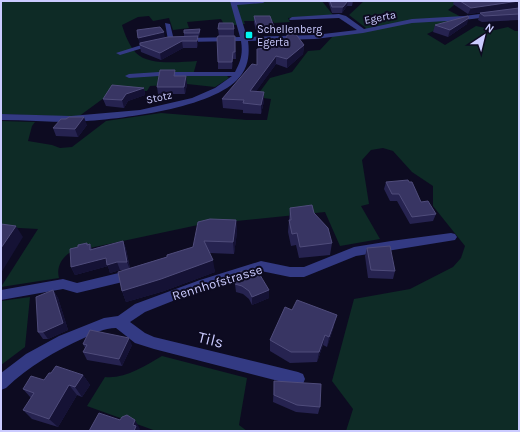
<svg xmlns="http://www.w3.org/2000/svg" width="520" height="432" font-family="Karla,sans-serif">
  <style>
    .green { fill: #0e2b26 }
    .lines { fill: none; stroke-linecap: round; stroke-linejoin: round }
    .minor { fill: #333a83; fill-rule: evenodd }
    .wall { fill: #262350 }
    .shaded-wall { fill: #151235 }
    .building { fill: #383563; stroke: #4f4c7b }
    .poi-dot { fill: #00f6f2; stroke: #0d0b21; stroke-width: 1.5 }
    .labels { text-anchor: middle; stroke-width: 4; stroke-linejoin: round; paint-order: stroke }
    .far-street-label { font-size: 11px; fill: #cbcbff; stroke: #0d0b21 }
    .far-poi-label { font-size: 11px; fill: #cbcbff; stroke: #0d0b21; text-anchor: start }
    .street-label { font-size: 13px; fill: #cbcbff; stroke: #0d0b21 }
    .near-street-label { font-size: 16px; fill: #cbcbff; stroke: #0d0b21 }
  </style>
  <rect width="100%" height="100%" fill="#0d0b21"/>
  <path class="green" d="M 1,1 L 322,1 L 333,15 L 288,18 L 290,22 L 274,23 L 273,21 L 244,21 L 245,24 L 225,26 L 221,19 L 187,22 L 189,28 L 173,30 L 169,18 L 153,21 L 149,16 L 138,17 L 122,25 C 125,35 129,45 136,53 C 149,66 180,62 197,61 L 193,75 L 227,76 L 229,78 L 215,87 L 187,84 L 150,86 L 147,91 L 112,92 L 78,117 L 1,114 Z
    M 364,1 L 459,1 L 448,10 L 465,19 L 448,24 L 427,34 L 445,45 L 476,26 L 495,30 L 508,27 L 515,31 L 519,31 L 519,431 L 346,431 L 353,409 L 332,381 L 354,299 L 410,289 L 453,267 L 461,258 L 465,246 L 433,206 L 433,186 L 412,172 L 393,151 L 383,148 L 371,150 L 362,160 L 369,204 L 361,206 L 380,239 L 340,246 L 325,212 L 198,225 L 71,252 C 62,257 56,267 59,278 L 1,287 L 38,229 L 1,227 L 1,121 L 35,122 L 32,126 L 28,141 L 52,145 L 60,148 L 72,147 L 106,121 L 161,113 L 247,120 L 267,120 L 271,99 L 256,97 L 270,78 L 292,72 L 308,51 L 320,50 L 333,36 L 363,32 L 366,28 L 349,15 Z
    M 30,297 L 25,347 L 1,365 L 1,301 Z
    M 162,356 L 247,378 L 239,425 L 247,431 L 156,431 L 87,406 L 105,377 C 125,379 145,366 162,356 Z"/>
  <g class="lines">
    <path class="minor" d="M 230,1 L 266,1 L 263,3 L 237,5 L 247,37 L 315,35 L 357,30 L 339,18 L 290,20 L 289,19 L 292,17 L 339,14 L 346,16 L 364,29 L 412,19 L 464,16 L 519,9 L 519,13 L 464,20 L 412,23 L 363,33 L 315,39 L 248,41 C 250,55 248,69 237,80 C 207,110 114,120 71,122 C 48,122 24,120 1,120 L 1,114 L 71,116 L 140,110 L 192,98 L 215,88 L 232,76 L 159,76 L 129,78 L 125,76 L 129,74 L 159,72 L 235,72 C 241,61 243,53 241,41 L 183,42 L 180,40 L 183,38 L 240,37 Z
      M 165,23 L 170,24 L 174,40 L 173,41 L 168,40 Z
      M 154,41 L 157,43 L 156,44 L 120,55 L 116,53 Z
      M 451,233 L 455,234 L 457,237 L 455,240 L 356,256 L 304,277 L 290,277 L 261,271 L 203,289 L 145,312 L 130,322 L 145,333 L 154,337 L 298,372 L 303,374 L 305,379 L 303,384 L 298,386 L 154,349 L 135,343 L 116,328 C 104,328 94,334 84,338 C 55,351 29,366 6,388 L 1,390 L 1,373 L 26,354 L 59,336 L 104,318 L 118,316 L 135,304 L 200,280 L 261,261 L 290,267 L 304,267 L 354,247 L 391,241 Z
      M 127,271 L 131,272 L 133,276 L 131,280 L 77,293 L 63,289 L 1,300 L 1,290 L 63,279 L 77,283 Z"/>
  </g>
  <path class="wall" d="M 328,1 L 358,1 L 353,1 L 352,6 L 347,6 L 342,13 L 332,13 Z
    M 454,1 L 519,1 L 519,8 L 468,14 L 453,4 Z
    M 519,8 L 519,20 L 482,22 L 478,20 L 480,13 Z
    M 254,16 L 274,27 L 274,34 L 257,34 L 254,23 Z
    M 467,24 L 448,37 L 433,32 L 435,25 Z
    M 218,29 L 234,29 L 234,36 L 219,36 Z
    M 137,30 L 165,38 L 198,36 L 198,43 L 197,48 L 183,48 L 161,60 L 141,52 Z
    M 184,33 L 200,33 L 199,36 L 184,36 Z
    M 235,36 L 236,59 L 233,59 L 232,69 L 218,69 L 218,62 Z
    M 304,45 L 303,54 L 287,68 L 276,64 L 256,91 L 264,101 L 261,114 L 243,113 L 243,110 L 223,108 L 222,99 L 257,65 L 257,49 Z
    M 176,76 L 187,84 L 185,94 L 158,94 L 157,87 Z
    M 144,88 L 145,95 L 128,101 L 124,108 L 106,106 L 103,99 Z
    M 87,125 L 78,137 L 56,136 L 53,128 Z
    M 386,182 L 421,202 L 436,214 L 433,221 L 410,224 L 397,201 L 390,201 L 384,189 Z
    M 290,208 L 314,213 L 332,243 L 330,255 L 299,258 L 296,245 L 291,246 L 288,232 Z
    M 236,220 L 237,232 L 234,254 L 210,253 L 215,272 L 164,291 L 126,302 L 122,291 L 124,270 L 120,270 L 110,273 L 108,266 L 75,275 L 71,267 L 78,247 L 87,243 L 88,245 L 90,244 L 92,249 L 123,241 L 126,249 L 130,268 L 167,257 L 193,247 Z
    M 367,248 L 395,271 L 393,279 L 368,278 L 365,256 Z
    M 235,284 L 269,290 L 269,298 L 252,305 L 249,299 L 243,294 L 236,292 Z
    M 53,290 L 58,298 L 68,330 L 48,339 L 43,339 L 38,332 Z
    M 334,326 L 327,347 L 323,345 L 317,362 L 290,363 L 270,351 L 270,340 Z
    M 83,344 L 132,345 L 122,366 L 87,360 L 83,352 L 85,348 Z
    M 51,373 L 83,375 L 90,385 L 82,397 L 77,395 L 58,427 L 32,419 L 23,410 L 31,398 L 23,389 L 44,380 Z
    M 274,381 L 320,407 L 318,414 L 296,412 L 273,402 Z"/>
  <path class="shaded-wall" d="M 348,1 L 347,6 L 342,13 L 343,7 Z
    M 519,1 L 519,8 L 468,14 L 471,8 Z
    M 469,18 L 467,24 L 448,37 L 450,30 Z
    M 164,32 L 165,38 L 140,44 L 138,38 Z
    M 198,36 L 198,43 L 197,48 L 197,41 Z
    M 182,41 L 183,48 L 161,60 L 160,53 Z
    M 304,45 L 303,54 L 287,68 L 287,59 Z
    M 233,52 L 233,59 L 232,69 L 232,62 Z
    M 276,56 L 276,64 L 250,100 L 250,91 Z
    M 186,76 L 187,84 L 185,94 L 184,87 Z
    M 144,88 L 145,95 L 128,101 L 124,108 L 122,100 L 126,94 Z
    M 264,92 L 264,101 L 261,114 L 261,105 Z
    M 84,117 L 87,125 L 78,137 L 75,129 Z
    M 236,220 L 237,232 L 234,254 L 233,242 Z
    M 16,226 L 23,237 L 1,273 L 1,248 Z
    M 123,241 L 126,249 L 130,270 L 127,262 Z
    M 106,258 L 117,262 L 120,270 L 110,273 L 108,266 L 75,275 L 71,267 Z
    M 213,260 L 215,272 L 164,291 L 126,302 L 122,291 Z
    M 53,290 L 58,298 L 68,330 L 48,339 L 43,332 Z
    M 269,290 L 269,298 L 252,305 L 252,297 Z
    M 337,315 L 334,326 L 327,347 L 329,337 Z
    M 325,335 L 323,345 L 317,362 L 319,352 Z
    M 129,338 L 132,345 L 122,366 L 119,359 Z
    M 83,375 L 90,385 L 82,397 L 75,387 Z
    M 69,385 L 77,395 L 58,427 L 49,419 Z
    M 135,420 L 140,429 L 139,431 L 134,431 L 133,425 Z"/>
  <path class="building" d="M 330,1 L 348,1 L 343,7 L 332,7 Z
    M 460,1 L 519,1 L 471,8 Z
    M 519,8 L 519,14 L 484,16 L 480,13 Z
    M 254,16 L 270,16 L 274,27 L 257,27 Z
    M 468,16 L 469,18 L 450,30 L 435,25 Z
    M 219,23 L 233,23 L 234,29 L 218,29 Z
    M 160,27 L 164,32 L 138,38 L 137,30 Z
    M 200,29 L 199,33 L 184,33 L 184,30 Z
    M 288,33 L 295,33 L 304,45 L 287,59 L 276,56 L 250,91 L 264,92 L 261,105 L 243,103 L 244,100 L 222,99 L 252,64 L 257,65 L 257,49 L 268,48 L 268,46 L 274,46 L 274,43 L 284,43 Z
    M 198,36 L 197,41 L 182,41 L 160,53 L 140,45 L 140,43 L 168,37 Z
    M 218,36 L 235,36 L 235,52 L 233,52 L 232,62 L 218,62 L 217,38 Z
    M 160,70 L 175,70 L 174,76 L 186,76 L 184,87 L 157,87 Z
    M 112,85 L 144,88 L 126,94 L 122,100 L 103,99 Z
    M 69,117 L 84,117 L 75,129 L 53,128 L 61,119 L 66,119 Z
    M 408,180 L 409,182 L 412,182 L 421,202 L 428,201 L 436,214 L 412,217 L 399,194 L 392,194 L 386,182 Z
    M 312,205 L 314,213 L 328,228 L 332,243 L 300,247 L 297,233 L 292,234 L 289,220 L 291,220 L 290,208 Z
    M 210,219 L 236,220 L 233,242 L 204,241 L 213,260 L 161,279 L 122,291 L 118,272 L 167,257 L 167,255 L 193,247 L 198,222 Z
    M 1,224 L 16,226 L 1,248 Z
    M 123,241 L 127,262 L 117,262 L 107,265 L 106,258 L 71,267 L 70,249 L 78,247 L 78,245 L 87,243 L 87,245 L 90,244 L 90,250 Z
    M 390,246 L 395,271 L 371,270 L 367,248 Z
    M 241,271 L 260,275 L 269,290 L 252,297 L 249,291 L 242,286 L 235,284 Z
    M 53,290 L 63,323 L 43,332 L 38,332 L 36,297 Z
    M 297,300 L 337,315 L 329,337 L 325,335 L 319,352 L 291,352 L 270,340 L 285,307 L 292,310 Z
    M 90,330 L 129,338 L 119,359 L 83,352 L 87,345 L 83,344 Z
    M 56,366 L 83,375 L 75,387 L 69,385 L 49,419 L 23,410 L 34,393 L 23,389 L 31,376 L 44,380 L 49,373 L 51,373 Z
    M 274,381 L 321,384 L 320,407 L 297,405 L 274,395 Z
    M 99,413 L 120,420 L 122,417 L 127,415 L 135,420 L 133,425 L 136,426 L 134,431 L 89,431 Z"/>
  <rect class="poi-dot" x="245" y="31" width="8" height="8" rx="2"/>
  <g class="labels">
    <g class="far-street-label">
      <text transform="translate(380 17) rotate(-11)" y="4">Egerta</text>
      <text transform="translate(159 97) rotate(-12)" y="4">Stotz</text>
    </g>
    <g class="far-poi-label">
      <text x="257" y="33">Schellenberg<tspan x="257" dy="13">Egerta</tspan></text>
    </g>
    <g class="street-label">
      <text transform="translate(217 282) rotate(-17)" y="5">Rennhofstrasse</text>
    </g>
    <g class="near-street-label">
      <text transform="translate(211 339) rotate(14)" y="6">Tils</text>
    </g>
  </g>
  <rect width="520" height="432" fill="none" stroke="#cbcbff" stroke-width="4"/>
  <g transform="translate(484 36) rotate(35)" stroke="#0d0b21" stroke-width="3" paint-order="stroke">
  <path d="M0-3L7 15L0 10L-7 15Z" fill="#cbcbff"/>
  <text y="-6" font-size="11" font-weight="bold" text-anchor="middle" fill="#cbcbff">N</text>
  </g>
</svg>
